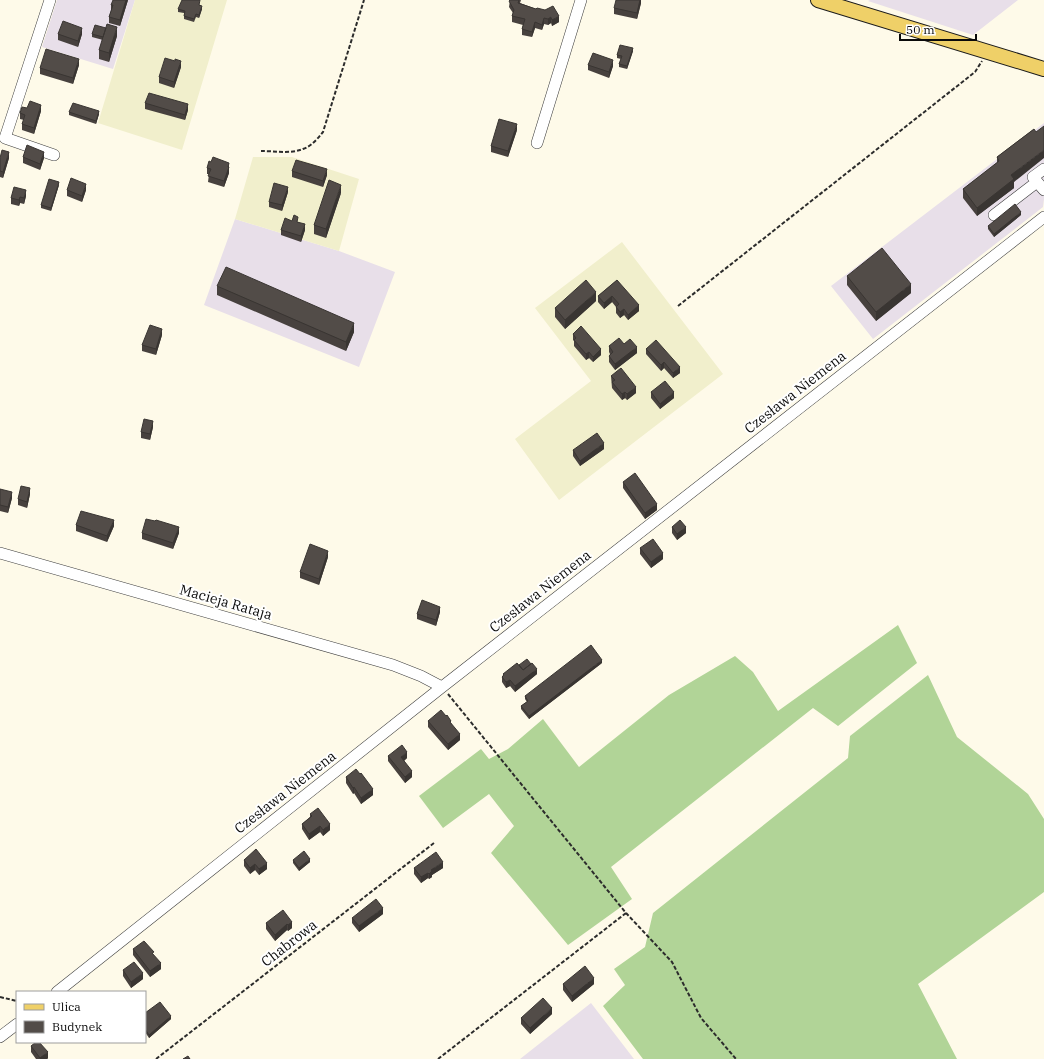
<svg xmlns="http://www.w3.org/2000/svg" width="1044" height="1059" font-family="'IBM Plex Serif',serif">
  <style>
    .industrial { fill: #e8dfe9 }
    .farmland { fill: #f1efcc }
    .forest { fill: #b1d497 }
    .lines { fill: none; stroke-linecap: round; stroke-linejoin: round }
    .minor-casing { stroke: #3d3d3d; stroke-width: 12 }
    .major-casing { stroke: #1b1b1b; stroke-width: 16 }
    .path { stroke: #2c2c2c; stroke-width: 2; stroke-dasharray: 4 2; stroke-linecap: butt }
    .minor { stroke: #fff; stroke-width: 11 }
    .major { stroke: #efd068; stroke-width: 14 }
    .wall { fill: #47413e }
    .shaded-wall { fill: #393532 }
    .building { fill: #524c48; stroke: #393532 }
    .labels { text-anchor: middle; stroke-width: 4; stroke-linejoin: round; paint-order: stroke }
    .street-label { font-size: 14px; fill: #0a0a0a; stroke: #fff }
  </style>
  <rect width="100%" height="100%" fill="#fefae9"/>
  <path class="industrial" d="M 57,0 L 135,0 L 113,69 L 42,47 Z
    M 870,0 L 1018,0 L 973,35 L 868,1 Z
    M 1044,123 L 1044,199 L 1043,207 L 873,339 L 831,286 Z
    M 235,219 L 339,251 L 395,272 L 359,367 L 204,305 Z
    M 591,1003 L 634,1059 L 520,1059 Z"/>
  <path class="farmland" d="M 135,0 L 227,0 L 182,150 L 98,123 Z
    M 253,157 L 292,157 L 359,179 L 339,251 L 235,219 Z
    M 622,242 L 723,374 L 559,500 L 515,439 L 591,381 L 535,308 Z"/>
  <path class="forest" d="M 898,625 L 917,663 L 838,726 L 813,708 L 611,867 L 632,899 L 568,945 L 491,853 L 514,826 L 489,794 L 443,828 L 419,796 L 481,749 L 489,759 L 508,749 L 543,719 L 579,767 L 669,695 L 735,656 L 753,672 L 778,711 Z
    M 928,675 L 957,737 L 1028,794 L 1044,819 L 1044,892 L 918,984 L 957,1059 L 643,1059 L 603,1006 L 625,985 L 614,969 L 645,947 L 653,913 L 848,758 L 850,736 Z"/>
  <g class="lines">
    <g class="minor-casing">
      <path id="minor" d="M 50,0 L 5,138 L 54,155
        M 537,143 L 581,0
        M 1044,169 L 1033,177 L 1044,190
        M 994,215 L 1037,182
        M 0,553 L 393,665 L 421,676 L 442,687
        M 57,992 L 442,687 L 1044,217
        M 0,1037 L 17,1024"/>
    </g>
    <g class="major-casing">
      <path id="major" d="M 818,0 L 1044,69"/>
    </g>
    <path class="path" d="M 261,151 C 274,151 291,154 303,149 C 312,146 318,138 323,132 L 364,0
      M 678,306 L 975,72 L 982,61
      M 448,694 L 626,913 L 672,962 L 701,1018 L 736,1059
      M 0,997 L 17,1001
      M 156,1059 L 434,843
      M 438,1059 L 626,913"/>
    <use href="#minor" class="minor"/>
    <use href="#major" class="major"/>
  </g>
  <path class="wall" d="M 128,0 L 120,26 L 109,23 L 109,17 L 111,11 L 111,5 Z
    M 510,0 L 521,0 L 520,3 L 536,9 L 559,22 L 552,26 L 551,23 L 548,25 L 544,24 L 542,30 L 535,28 L 532,37 L 522,35 L 522,29 L 523,25 L 512,22 L 512,16 L 513,13 L 509,7 Z
    M 641,0 L 641,3 L 637,19 L 614,14 L 614,8 Z
    M 200,5 L 202,9 L 199,18 L 196,17 L 194,22 L 184,19 L 184,13 L 178,12 L 178,9 Z
    M 58,34 L 82,34 L 78,47 L 58,40 Z
    M 92,34 L 117,36 L 109,62 L 99,59 L 99,50 L 103,40 L 92,37 Z
    M 633,51 L 627,69 L 619,67 L 619,64 L 621,59 L 617,58 L 617,55 Z
    M 175,61 L 181,67 L 174,88 L 159,83 L 159,77 Z
    M 79,65 L 73,84 L 40,74 L 40,68 Z
    M 588,65 L 613,66 L 609,78 L 588,70 Z
    M 145,103 L 188,110 L 185,120 L 145,109 Z
    M 27,108 L 41,111 L 34,134 L 22,130 L 22,124 L 24,120 L 20,119 L 20,113 Z
    M 69,112 L 99,114 L 96,124 L 69,115 Z
    M 1034,129 L 1014,182 L 1014,188 L 977,216 L 963,198 L 963,189 L 997,163 L 997,157 Z
    M 517,130 L 508,157 L 491,152 L 491,146 Z
    M 23,157 L 44,158 L 40,170 L 23,163 Z
    M 0,158 L 9,158 L 3,178 L 0,177 Z
    M 229,167 L 229,173 L 224,187 L 208,182 L 209,174 L 207,174 L 207,168 Z
    M 292,171 L 327,175 L 323,187 L 292,177 Z
    M 59,185 L 51,211 L 41,208 L 41,205 Z
    M 67,190 L 86,190 L 82,202 L 67,196 Z
    M 288,192 L 282,211 L 269,207 L 269,202 Z
    M 341,193 L 326,238 L 314,234 L 314,225 Z
    M 26,196 L 24,204 L 20,203 L 19,206 L 11,204 L 11,198 Z
    M 1021,215 L 994,237 L 988,229 L 988,226 Z
    M 298,222 L 305,230 L 301,242 L 281,235 L 281,230 Z
    M 847,276 L 911,293 L 876,321 L 847,285 Z
    M 617,280 L 639,311 L 628,320 L 624,315 L 620,318 L 616,313 L 616,307 L 612,302 L 604,309 L 598,302 L 598,296 Z
    M 217,286 L 354,332 L 346,351 L 217,295 Z
    M 596,301 L 565,329 L 555,317 L 555,308 Z
    M 573,334 L 601,355 L 593,362 L 589,358 L 586,360 L 574,346 L 574,341 L 573,340 Z
    M 162,335 L 156,355 L 142,351 L 142,345 Z
    M 624,344 L 637,353 L 615,370 L 609,362 L 609,356 L 610,354 L 609,352 L 609,346 Z
    M 646,349 L 680,373 L 673,378 L 664,368 L 661,371 L 646,354 Z
    M 611,376 L 636,393 L 627,400 L 625,398 L 622,400 L 612,388 Z
    M 651,392 L 674,398 L 660,409 L 651,398 Z
    M 153,427 L 150,440 L 141,438 L 141,432 Z
    M 604,449 L 580,466 L 573,456 L 573,450 Z
    M 623,482 L 657,510 L 645,519 L 623,488 Z
    M 0,489 L 12,498 L 8,513 L 0,511 Z
    M 30,494 L 27,508 L 18,505 L 18,499 Z
    M 76,525 L 114,526 L 107,542 L 76,531 Z
    M 672,527 L 686,533 L 677,540 L 672,533 Z
    M 142,533 L 179,533 L 173,549 L 142,539 Z
    M 640,548 L 663,559 L 651,568 L 640,554 Z
    M 328,557 L 319,585 L 300,578 L 300,572 Z
    M 440,612 L 436,626 L 417,619 L 417,614 Z
    M 602,663 L 529,719 L 521,709 L 521,706 L 527,702 L 525,699 L 525,696 Z
    M 519,665 L 537,674 L 515,692 L 510,686 L 506,688 L 502,682 L 502,677 L 503,675 L 503,674 Z
    M 428,721 L 451,723 L 460,740 L 448,750 L 428,727 Z
    M 388,756 L 407,758 L 404,761 L 412,777 L 405,783 L 388,761 Z
    M 346,777 L 373,795 L 361,804 L 354,793 L 353,794 L 346,783 Z
    M 310,814 L 330,830 L 323,836 L 320,832 L 309,840 L 302,829 L 302,824 L 310,817 Z
    M 244,860 L 267,869 L 259,875 L 255,870 L 250,874 L 244,866 Z
    M 293,860 L 310,862 L 299,871 L 293,863 Z
    M 414,868 L 443,868 L 432,875 L 432,877 L 429,879 L 428,878 L 421,883 L 414,874 Z
    M 383,914 L 359,932 L 352,923 L 352,918 Z
    M 292,922 L 292,928 L 288,931 L 287,930 L 275,941 L 266,929 L 266,923 Z
    M 133,949 L 161,969 L 150,977 L 133,955 Z
    M 123,970 L 143,979 L 131,988 L 123,976 Z
    M 563,984 L 594,984 L 572,1002 L 563,990 Z
    M 145,1013 L 171,1019 L 149,1038 L 145,1032 Z
    M 552,1014 L 530,1034 L 521,1024 L 521,1018 Z
    M 31,1046 L 48,1058 L 47,1059 L 36,1059 L 31,1052 Z"/>
  <path class="shaded-wall" d="M 126,0 L 128,0 L 120,26 L 120,20 Z
    M 640,0 L 641,0 L 641,3 L 637,19 L 637,13 Z
    M 202,6 L 202,9 L 199,18 L 199,15 Z
    M 559,16 L 559,22 L 552,26 L 552,20 Z
    M 551,17 L 551,23 L 548,25 L 548,19 Z
    M 544,18 L 544,24 L 542,30 L 542,25 Z
    M 535,22 L 535,28 L 532,37 L 532,32 Z
    M 117,27 L 117,36 L 109,62 L 109,53 Z
    M 82,28 L 82,34 L 78,47 L 78,41 Z
    M 633,48 L 633,51 L 627,69 L 627,66 Z
    M 79,59 L 79,65 L 73,84 L 73,78 Z
    M 613,60 L 613,66 L 609,78 L 609,72 Z
    M 181,61 L 181,67 L 174,88 L 174,82 Z
    M 188,104 L 188,110 L 185,120 L 185,115 Z
    M 41,105 L 41,111 L 34,134 L 34,128 Z
    M 99,111 L 99,114 L 96,124 L 96,121 Z
    M 517,124 L 517,130 L 508,157 L 508,151 Z
    M 1044,150 L 1044,158 L 1014,182 L 1014,188 L 977,216 L 977,208 L 1011,175 Z
    M 9,152 L 9,158 L 3,178 L 3,172 Z
    M 44,152 L 44,158 L 40,170 L 40,164 Z
    M 229,163 L 229,173 L 224,187 L 224,181 Z
    M 327,169 L 327,175 L 323,187 L 323,181 Z
    M 59,182 L 59,185 L 51,211 L 51,208 Z
    M 86,184 L 86,190 L 82,202 L 82,196 Z
    M 341,185 L 341,193 L 326,238 L 326,229 Z
    M 288,187 L 288,192 L 282,211 L 282,205 Z
    M 26,190 L 26,196 L 24,204 L 24,198 Z
    M 20,197 L 20,203 L 19,206 L 19,200 Z
    M 1021,212 L 1021,215 L 994,237 L 994,234 Z
    M 305,224 L 305,230 L 301,242 L 301,236 Z
    M 911,284 L 911,293 L 876,321 L 876,312 Z
    M 596,292 L 596,301 L 565,329 L 565,320 Z
    M 612,296 L 612,302 L 604,309 L 604,303 Z
    M 639,305 L 639,311 L 628,320 L 628,315 Z
    M 624,309 L 624,315 L 620,318 L 620,312 Z
    M 354,323 L 354,332 L 346,351 L 346,342 Z
    M 162,329 L 162,335 L 156,355 L 156,349 Z
    M 637,347 L 637,353 L 615,370 L 615,364 Z
    M 601,349 L 601,355 L 593,362 L 593,357 Z
    M 589,352 L 589,358 L 586,360 L 586,354 Z
    M 664,362 L 664,368 L 661,371 L 661,365 Z
    M 680,367 L 680,373 L 673,378 L 673,373 Z
    M 636,387 L 636,393 L 627,400 L 627,394 Z
    M 625,392 L 625,398 L 622,400 L 622,394 Z
    M 674,392 L 674,398 L 660,409 L 660,404 Z
    M 153,421 L 153,427 L 150,440 L 150,434 Z
    M 604,443 L 604,449 L 580,466 L 580,461 Z
    M 30,488 L 30,494 L 27,508 L 27,502 Z
    M 12,492 L 12,498 L 8,513 L 8,507 Z
    M 657,504 L 657,510 L 645,519 L 645,513 Z
    M 114,520 L 114,526 L 107,542 L 107,536 Z
    M 179,527 L 179,533 L 173,549 L 173,543 Z
    M 686,527 L 686,533 L 677,540 L 677,534 Z
    M 328,551 L 328,557 L 319,585 L 319,579 Z
    M 663,553 L 663,559 L 651,568 L 651,562 Z
    M 440,607 L 440,612 L 436,626 L 436,620 Z
    M 602,660 L 602,663 L 529,719 L 529,716 Z
    M 537,669 L 537,674 L 515,692 L 515,686 Z
    M 510,680 L 510,686 L 506,688 L 506,682 Z
    M 460,734 L 460,740 L 448,750 L 448,744 Z
    M 407,752 L 407,758 L 401,763 L 401,757 Z
    M 412,771 L 412,777 L 405,783 L 405,777 Z
    M 354,787 L 354,793 L 353,794 L 353,788 Z
    M 373,789 L 373,795 L 361,804 L 361,798 Z
    M 330,824 L 330,830 L 323,836 L 323,830 Z
    M 320,826 L 320,832 L 309,840 L 309,834 Z
    M 310,859 L 310,862 L 299,871 L 299,868 Z
    M 443,862 L 443,868 L 432,875 L 432,877 L 429,879 L 429,874 L 431,870 Z
    M 267,863 L 267,869 L 259,875 L 259,869 Z
    M 255,864 L 255,870 L 250,874 L 250,868 Z
    M 428,873 L 428,878 L 421,883 L 421,877 Z
    M 383,908 L 383,914 L 359,932 L 359,926 Z
    M 292,922 L 292,928 L 288,931 L 288,925 Z
    M 287,924 L 287,930 L 275,941 L 275,935 Z
    M 161,963 L 161,969 L 150,977 L 150,971 Z
    M 143,973 L 143,979 L 131,988 L 131,982 Z
    M 594,978 L 594,984 L 572,1002 L 572,996 Z
    M 552,1008 L 552,1014 L 530,1034 L 530,1028 Z
    M 171,1016 L 171,1019 L 149,1038 L 149,1035 Z
    M 48,1052 L 48,1058 L 47,1059 L 40,1059 L 40,1058 Z"/>
  <path class="building" d="M 113,0 L 126,0 L 120,20 L 109,17 L 113,5 L 111,5 Z
    M 182,0 L 200,0 L 199,5 L 202,6 L 199,15 L 196,14 L 194,19 L 184,16 L 185,11 L 178,9 Z
    M 510,0 L 519,0 L 518,3 L 536,9 L 537,8 L 545,10 L 553,6 L 559,16 L 552,20 L 551,17 L 548,19 L 544,18 L 542,25 L 535,22 L 532,32 L 522,29 L 525,19 L 512,16 L 514,10 L 509,1 Z
    M 616,0 L 640,0 L 637,13 L 614,8 Z
    M 63,21 L 82,28 L 78,41 L 58,34 Z
    M 107,24 L 117,27 L 109,53 L 99,50 Z
    M 95,25 L 106,28 L 103,37 L 92,34 Z
    M 620,45 L 633,48 L 627,66 L 619,64 L 622,56 L 617,55 Z
    M 46,49 L 79,59 L 73,78 L 40,68 Z
    M 593,53 L 613,60 L 609,72 L 588,65 Z
    M 165,58 L 175,61 L 175,59 L 181,61 L 174,82 L 159,77 Z
    M 149,93 L 188,104 L 185,115 L 145,103 Z
    M 30,101 L 41,105 L 34,128 L 22,124 L 25,115 L 20,113 L 22,107 L 27,108 Z
    M 73,103 L 99,111 L 96,121 L 69,112 Z
    M 499,119 L 517,124 L 508,151 L 491,146 Z
    M 1044,126 L 1044,150 L 1011,175 L 1014,179 L 977,208 L 963,189 L 999,161 L 997,157 L 1034,129 L 1036,132 Z
    M 27,145 L 44,152 L 40,164 L 23,157 Z
    M 2,150 L 9,152 L 3,172 L 0,171 L 0,158 Z
    M 213,157 L 229,163 L 228,167 L 229,167 L 224,181 L 208,176 L 211,169 L 207,168 L 209,161 L 211,162 Z
    M 296,160 L 327,169 L 323,181 L 292,171 Z
    M 71,178 L 86,184 L 82,196 L 67,190 Z
    M 49,179 L 59,182 L 51,208 L 41,205 Z
    M 329,180 L 341,185 L 326,229 L 314,225 Z
    M 274,183 L 288,187 L 282,205 L 269,202 Z
    M 14,187 L 26,190 L 24,198 L 20,197 L 19,200 L 11,198 Z
    M 1015,204 L 1021,212 L 994,234 L 988,226 Z
    M 294,215 L 298,217 L 297,222 L 305,224 L 301,236 L 281,230 L 285,218 L 292,221 Z
    M 882,248 L 911,284 L 876,312 L 847,276 Z
    M 226,267 L 354,323 L 346,342 L 217,286 Z
    M 586,280 L 596,292 L 565,320 L 555,308 Z
    M 617,280 L 639,305 L 628,315 L 624,309 L 620,312 L 616,307 L 619,304 L 612,296 L 604,303 L 598,296 Z
    M 150,325 L 162,329 L 156,349 L 142,345 Z
    M 581,326 L 601,349 L 593,357 L 589,352 L 586,354 L 574,340 L 576,338 L 573,334 Z
    M 619,338 L 624,344 L 630,339 L 637,347 L 615,364 L 609,356 L 613,352 L 609,346 Z
    M 656,340 L 680,367 L 673,373 L 664,362 L 661,365 L 646,349 Z
    M 621,368 L 636,387 L 627,394 L 625,392 L 622,394 L 612,382 L 615,380 L 611,376 Z
    M 665,381 L 674,392 L 660,404 L 651,392 Z
    M 144,419 L 153,421 L 150,434 L 141,432 Z
    M 597,433 L 604,443 L 580,461 L 573,450 Z
    M 635,473 L 657,504 L 645,513 L 623,482 Z
    M 21,486 L 30,488 L 27,502 L 18,499 Z
    M 0,489 L 12,492 L 8,507 L 0,505 Z
    M 81,511 L 114,520 L 107,536 L 76,525 Z
    M 146,519 L 155,521 L 156,520 L 179,527 L 173,543 L 142,533 Z
    M 680,520 L 686,527 L 677,534 L 672,527 Z
    M 653,539 L 663,553 L 651,562 L 640,548 Z
    M 310,544 L 328,551 L 319,579 L 300,572 Z
    M 422,600 L 440,607 L 436,620 L 417,614 Z
    M 591,645 L 602,660 L 529,716 L 521,706 L 528,701 L 525,696 Z
    M 527,659 L 531,664 L 523,670 L 519,665 Z
    M 517,663 L 523,670 L 532,663 L 537,669 L 515,686 L 510,680 L 506,682 L 502,677 L 504,675 L 503,674 Z
    M 441,710 L 446,716 L 447,715 L 451,721 L 450,722 L 460,734 L 448,744 L 428,721 Z
    M 402,745 L 407,752 L 401,757 L 412,771 L 405,777 L 388,756 Z
    M 356,769 L 360,774 L 361,773 L 373,789 L 361,798 L 354,787 L 353,788 L 346,777 Z
    M 318,808 L 330,824 L 323,830 L 320,826 L 309,834 L 302,824 L 312,816 L 310,814 Z
    M 256,849 L 267,863 L 259,869 L 255,864 L 250,868 L 244,860 Z
    M 304,851 L 310,859 L 299,868 L 293,860 Z
    M 436,852 L 443,862 L 431,870 L 432,871 L 429,874 L 428,873 L 421,877 L 414,868 Z
    M 376,899 L 383,908 L 359,926 L 352,918 Z
    M 283,910 L 292,922 L 288,925 L 287,924 L 275,935 L 266,923 Z
    M 144,941 L 154,952 L 152,953 L 161,963 L 150,971 L 133,949 Z
    M 134,962 L 143,973 L 131,982 L 123,970 Z
    M 585,966 L 594,978 L 572,996 L 563,984 Z
    M 543,998 L 552,1008 L 530,1028 L 521,1018 Z
    M 160,1002 L 171,1016 L 149,1035 L 145,1029 L 145,1013 Z
    M 36,1042 L 39,1042 L 48,1052 L 40,1058 L 31,1046 Z
    M 188,1056 L 190,1059 L 183,1059 Z"/>
  <g class="labels">
    <g class="street-label">
      <text transform="translate(795 392) rotate(-38)" y="5">Czesława Niemena</text>
      <text transform="translate(540 591) rotate(-38)" y="5">Czesława Niemena</text>
      <text transform="translate(226 602) rotate(16)" y="5">Macieja Rataja</text>
      <text transform="translate(285 792) rotate(-38)" y="5">Czesława Niemena</text>
      <text transform="translate(289 943) rotate(-38)" y="5">Chabrowa</text>
    </g>
  </g>
  <rect x="16" y="991" width="130" height="52" fill="#ffffff" stroke="#9d9d9d"/>
  <rect x="24" y="1004" width="20" height="6" fill="#efd068" stroke="#9d9d9d"/>
  <text x="52" y="1011" font-size="12" fill="#0a0a0a">Ulica</text>
  <rect x="24" y="1021" width="20" height="12" fill="#524c48" stroke="#9d9d9d"/>
  <text x="52" y="1031" font-size="12" fill="#0a0a0a">Budynek</text>
  <path d="M900 34v6h76v-6" fill="none" stroke="#0a0a0a" stroke-width="2"/>
  <text x="906" y="34" font-size="12" fill="#0a0a0a" stroke="#ffffff" stroke-width="3" paint-order="stroke">50 m</text>
</svg>
